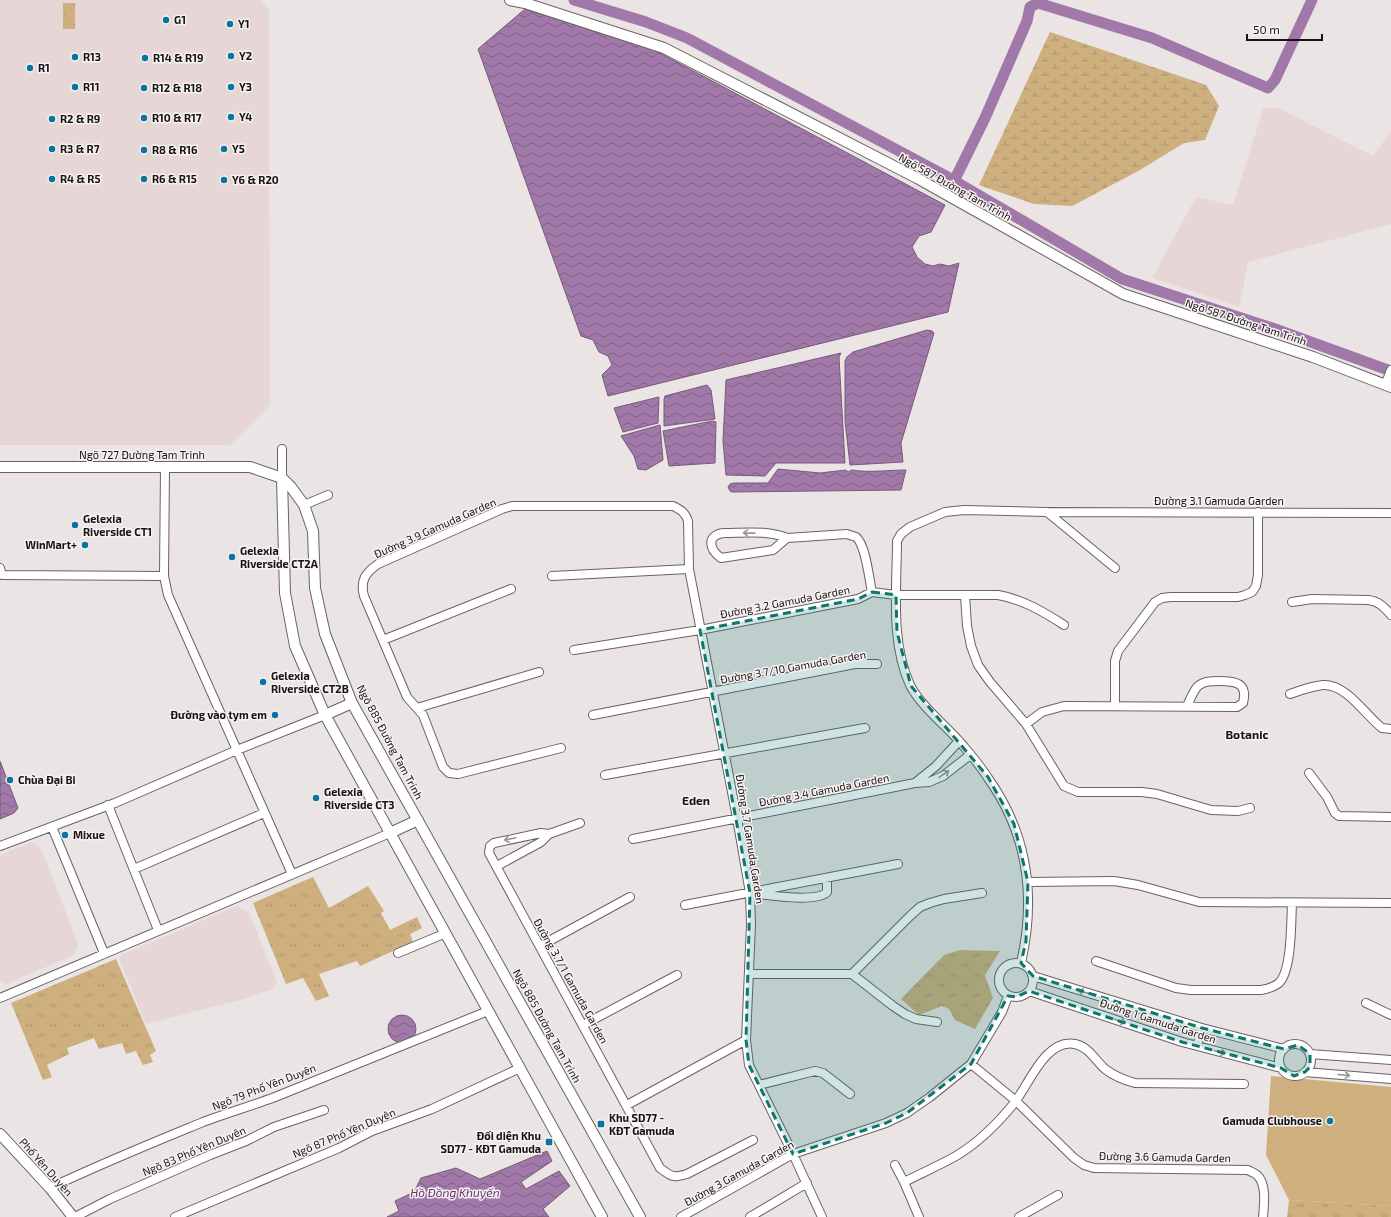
<svg xmlns="http://www.w3.org/2000/svg" width="1391" height="1217" font-family="'Exo 2',sans-serif">
  <style>
    .built { fill: #e6d7d6 }
    .grass { fill: url(#grass-tufts) }
    .wetland { fill: url(#wetland-marsh) }
    .pitch { fill: #ceaf7e }
    .water { fill: url(#water-waves); stroke: #775a7b }
    .lines { fill: none; stroke-linecap: round; stroke-linejoin: round }
    .canal { stroke: #a179a8; stroke-width: 11 }
    .minor-casing { stroke: #696363; stroke-width: 10 }
    .tertiary-casing { stroke: #696363; stroke-width: 12 }
    .minor { stroke: #fff; stroke-width: 8 }
    .tertiary { stroke: #fff; stroke-width: 10 }
    .oneway { stroke: #969595 }
    .marked { fill: #0f766e; fill-opacity: 0.2; stroke: #0f766e; stroke-width: 3; stroke-dasharray: 8 5; stroke-linejoin: round }
    .poi-dot { fill: #08749f; stroke: #f8f1f1; stroke-width: 1.5 }
    .labels { text-anchor: middle; stroke-width: 3; stroke-linejoin: round; paint-order: stroke }
    .poi-label { font-size: 11px; font-weight: bold; fill: #151313; stroke: #f8f1f1; text-anchor: start }
    .street-label { font-size: 11px; fill: #151313; stroke: #f8f1f1 }
    .neighbourhood-label { font-size: 12px; font-weight: bold; fill: #151313; stroke: #f8f1f1 }
    .water-label { font-size: 12px; font-style: italic; fill: #65316e; stroke: #f8f1f1 }
  </style>
  <defs>
    <pattern id="grass-tufts" width="24" height="20" patternUnits="userSpaceOnUse"><rect width="24" height="20" fill="#ceaf7e"/><path d="M3 7l-1-3M5 7V3M7 7l1-3M15 17l-1-3M17 17v-4M19 17l1-3" fill="none" stroke="#b0966c"/></pattern>
    <pattern id="wetland-marsh" width="20" height="14" patternUnits="userSpaceOnUse"><rect width="20" height="14" fill="#ceaf7e"/><path d="M1 5h8M5 5V1M11 12h8M15 12V8" fill="none" stroke="#b0966c"/></pattern>
    <pattern id="water-waves" width="16" height="10" patternUnits="userSpaceOnUse"><rect width="16" height="10" fill="#a179a8"/><path d="M0 5q4-4 8 0t8 0" fill="none" stroke="#826288"/></pattern>
  </defs>
  <rect width="100%" height="100%" fill="#eae4e4"/>
  <path class="built" d="M 0,0 L 260,0 L 269,10 L 270,405 L 230,445 L 0,445 Z
    M 1276,107 L 1373,156 L 1391,131 L 1391,224 L 1248,262 L 1239,307 L 1152,278 L 1196,197 L 1233,205 L 1263,109 Z
    M 31,842 L 41,848 L 78,944 L 74,955 L 7,984 L 0,982 L 0,855 Z
    M 237,906 L 249,912 L 277,982 L 273,989 L 240,1000 L 146,1024 L 119,959 L 121,955 Z"/>
  <path class="grass" d="M 63,3 L 75,3 L 75,29 L 63,29 Z
    M 313,877 L 329,908 L 368,886 L 384,911 L 381,913 L 390,930 L 417,917 L 422,928 L 410,934 L 413,942 L 360,966 L 357,961 L 319,974 L 329,996 L 316,1001 L 303,978 L 286,984 L 253,903 Z
    M 960,950 L 1000,951 L 985,975 L 993,998 L 975,1029 L 955,1020 L 949,1009 L 942,1006 L 919,1015 L 901,999 L 944,955 Z
    M 116,959 L 156,1051 L 150,1055 L 153,1062 L 143,1065 L 136,1051 L 126,1054 L 122,1043 L 99,1049 L 94,1038 L 67,1048 L 69,1054 L 47,1065 L 52,1077 L 43,1080 L 11,1003 Z
    M 1289,1200 L 1391,1206 L 1391,1217 L 1287,1217 Z"/>
  <path class="wetland" d="M 1050,32 L 1206,85 L 1219,106 L 1205,140 L 1184,143 L 1140,170 L 1072,206 L 1034,204 L 979,185 Z"/>
  <path class="pitch" d="M 65,6 L 74,7 L 73,25 L 65,25 Z
    M 1271,1076 L 1391,1087 L 1391,1206 L 1289,1200 L 1266,1155 Z"/>
  <path class="water" d="M 525,9 L 654,50 L 945,205 L 931,232 L 919,236 L 912,247 L 917,257 L 925,264 L 933,266 L 940,264 L 949,266 L 959,263 L 948,312 L 608,396 L 602,375 L 612,365 L 608,356 L 599,352 L 593,340 L 581,336 L 478,49 Z
    M 927,330 L 932,331 L 934,333 L 901,443 L 903,462 L 850,465 L 845,421 L 845,361 L 847,357 L 853,352 Z
    M 841,353 L 839,357 L 845,463 L 776,463 L 765,476 L 726,475 L 723,441 L 726,380 Z
    M 707,385 L 711,390 L 715,419 L 664,426 L 664,399 L 665,396 Z
    M 659,397 L 658,423 L 623,432 L 614,408 Z
    M 712,421 L 716,422 L 715,463 L 669,466 L 663,431 Z
    M 660,425 L 663,460 L 646,470 L 638,469 L 634,456 L 621,436 Z
    M 778,469 L 820,473 L 846,470 L 848,472 L 852,470 C 870,473 888,470 906,470 L 901,490 L 732,492 L 730,491 L 728,487 L 730,484 L 733,483 L 768,483 Z
    M 0,761 L 18,808 L 14,813 L 0,819 Z
    M388 1029a14 14 0 1 1 28 0a14 14 0 1 1-28 0Z
    M 547,1151 L 552,1161 L 521,1182 L 526,1189 L 559,1171 L 570,1186 L 543,1209 L 549,1217 L 387,1217 L 399,1211 L 395,1201 L 414,1192 L 421,1178 L 456,1168 L 480,1179 Z"/>
  <g class="lines">
    <path class="canal" d="M 574,0 L 646,22 L 687,38 L 946,176 L 1122,279 L 1275,329 L 1391,371
      M 954,181 L 985,118 L 1027,21 L 1030,7 L 1038,3 L 1152,38 L 1268,88 L 1275,80 L 1312,0"/>
    <g class="minor-casing">
      <path id="minor" d="M 1385,385 L 1391,370
        M 282,449 L 282,478
        M 165,467 L 164,576 L 168,595 L 292,874
        M 304,505 L 328,495
        M 1047,512 L 1115,568
        M 787,538 L 773,550 L 721,558 C 709,549 706,535 724,533 C 745,533 768,530 787,538 L 847,534 C 849,535 853,536 856,537 C 866,545 869,579 872,592
        M 0,568 L 2,575 L 164,576
        M 552,576 L 689,569
        M 965,595 L 967,626 L 971,646 L 978,665 L 990,682 L 1026,724 L 1064,786 L 1078,792 L 1142,792 L 1157,794 L 1211,810 L 1238,811 L 1250,808
        M 1292,602 L 1312,599 L 1368,600 C 1379,601 1384,607 1391,615
        M 383,640 L 511,589
        M 574,650 L 700,630 L 858,599 L 872,592 L 896,595 L 998,595 C 1022,599 1044,612 1064,625
        M 1290,694 C 1301,690 1312,686 1323,685 C 1347,684 1365,715 1382,728 L 1391,729
        M 1115,706 L 1115,661 L 1118,651 L 1155,602 L 1162,598 L 1171,597 L 1238,597 L 1245,595 L 1252,592 L 1256,586 L 1258,575 L 1258,512
        M 417,708 L 539,672
        M 593,715 L 855,664 L 877,664
        M 1026,724 L 1042,712 L 1064,706 L 1237,707 L 1243,703 C 1248,683 1236,681 1219,681 C 1211,681 1204,681 1198,686 C 1193,691 1190,700 1187,706
        M 561,748 L 458,774 L 449,773 L 443,767 L 423,715 L 407,697 L 364,596 C 360,581 365,573 378,564 L 502,509 L 512,506 L 673,506 C 681,510 685,512 688,521 L 689,569 L 737,818 L 750,893 L 751,924 L 746,1040 L 749,1065 L 793,1154 L 822,1217
        M 1309,773 L 1327,797 L 1335,813 L 1339,816 L 1391,817
        M 605,775 L 865,728
        M 915,783 L 936,766 L 959,741
        M 108,805 L 158,930
        M 580,823 L 549,834 L 541,833 L 494,843 L 490,846 L 489,853 L 660,1168 C 672,1177 673,1178 687,1174 L 753,1140
        M 52,827 L 104,953
        M 633,839 L 915,783 L 929,782 L 943,776 L 970,755
        M 0,846 L 115,803 L 237,750 L 325,715
        M 497,866 L 541,842 L 549,834
        M 134,869 L 264,813
        M 1028,882 L 1114,881 L 1138,885 L 1199,902 L 1391,903
        M 758,894 C 772,896 818,902 827,892 L 827,878
        M 685,905 L 898,864
        M 540,946 L 630,897
        M 398,953 L 446,933
        M 1096,961 L 1176,988 L 1191,990 L 1261,990 C 1267,989 1274,987 1279,983 C 1292,970 1291,922 1292,903
        M999 980a17 17 0 1 1 34 0a17 17 0 1 1-34 0Z
        M 1021,963 C 1036,897 1028,834 988,778 C 980,765 970,754 960,742 C 945,725 920,705 910,685 C 890,641 897,588 897,541 L 901,534 L 910,527 L 945,512 L 964,510 L 1047,512 L 1391,513
        M 749,974 L 852,974 L 893,1006 L 905,1014 L 916,1019 L 937,1022
        M 852,974 L 910,916 L 920,907 L 930,903 L 944,899 L 982,893
        M 1033,976 L 1202,1028 L 1284,1049
        M 1029,991 L 1182,1042 L 1281,1068
        M 0,998 L 390,833
        M 1366,1003 L 1391,1015
        M 583,1025 L 677,975
        M1279 1060a16 16 0 1 1 32 0a16 16 0 1 1-32 0Z
        M 1197,1046 L 1202,1028
        M 1310,1054 L 1391,1060
        M 971,1064 L 1016,1101 L 1074,1158 L 1084,1165 L 1094,1168 L 1248,1170 C 1251,1172 1255,1173 1257,1175 C 1267,1184 1264,1205 1263,1217
        M 1305,1072 L 1391,1079
        M 759,1085 L 815,1071 L 823,1073 L 850,1094
        M 627,1105 L 746,1040
        M 895,1165 L 904,1182 L 919,1217
        M 904,1182 C 922,1173 940,1165 956,1156 C 979,1142 999,1122 1015,1102 C 1029,1084 1046,1038 1075,1044 C 1089,1047 1095,1060 1105,1069 C 1114,1076 1124,1080 1135,1083 L 1244,1084
        M 50,1188 C 100,1164 152,1143 203,1122 C 227,1113 251,1106 275,1097 C 346,1068 417,1040 488,1011
        M 75,1217 L 110,1199 L 210,1155 L 246,1141 L 274,1127 L 324,1110
        M 175,1217 L 339,1148 L 372,1131 L 432,1109 L 520,1068
        M 681,1217 L 793,1154 L 886,1123 L 907,1113 L 930,1097 L 971,1064 L 1002,1012 L 1008,996
        M 750,1217 L 807,1183
        M 1019,1217 L 1058,1195"/>
    </g>
    <g class="tertiary-casing">
      <path id="tertiary" d="M 510,0 L 525,3 L 664,48 L 917,178 L 1123,294 L 1313,357 L 1391,387
        M 0,467 L 250,467 L 282,478 L 291,487 L 304,505 L 313,531 L 315,588 L 325,634 L 352,703 L 640,1217
        M 282,478 L 285,593 L 295,646 L 325,715 L 602,1217
        M 325,715 L 352,703
        M 390,833 L 418,820
        M 0,1134 L 50,1188 L 73,1217"/>
    </g>
    <use href="#minor" class="minor"/>
    <use href="#tertiary" class="tertiary"/>
  </g>
  <defs><path id="oneway-shaft" d="M-6 0H5M1.5-3L5.5 0L1.5 3" fill="none" stroke-width="1.6" stroke-linecap="round" stroke-linejoin="round"/></defs>
  <g class="oneway">
    <use href="#oneway-shaft" transform="translate(749 533) rotate(-179)"/>
    <use href="#oneway-shaft" transform="translate(944 774) rotate(-34)"/>
    <use href="#oneway-shaft" transform="translate(510 839) rotate(168)"/>
    <use href="#oneway-shaft" transform="translate(1084 992) rotate(-163)"/>
    <use href="#oneway-shaft" transform="translate(1120 1021) rotate(18)"/>
    <use href="#oneway-shaft" transform="translate(1220 1052) rotate(15)"/>
    <use href="#oneway-shaft" transform="translate(1344 1075) rotate(5)"/>
  </g>
  <path class="marked" d="M 872,592 L 896,595 L 897,632 L 911,686 L 988,777 L 1014,824 L 1028,882 L 1026,941 L 1021,963 L 1033,976 L 1202,1028 L 1284,1049 L 1298,1045 L 1310,1054 L 1310,1067 L 1305,1072 L 1294,1076 L 1281,1068 L 1182,1042 L 1029,991 L 1016,997 L 1008,996 L 971,1064 L 907,1113 L 886,1123 L 793,1154 L 749,1065 L 746,1040 L 750,893 L 700,630 L 858,599 Z"/>
  <g class="poi-dot">
    <circle cx="166" cy="20" r="4"/>
    <circle cx="230" cy="24" r="4"/>
    <circle cx="231" cy="56" r="4"/>
    <circle cx="75" cy="57" r="4"/>
    <circle cx="145" cy="58" r="4"/>
    <circle cx="30" cy="68" r="4"/>
    <circle cx="75" cy="87" r="4"/>
    <circle cx="231" cy="87" r="4"/>
    <circle cx="144" cy="88" r="4"/>
    <circle cx="231" cy="117" r="4"/>
    <circle cx="144" cy="118" r="4"/>
    <circle cx="52" cy="119" r="4"/>
    <circle cx="52" cy="149" r="4"/>
    <circle cx="224" cy="149" r="4"/>
    <circle cx="144" cy="150" r="4"/>
    <circle cx="52" cy="179" r="4"/>
    <circle cx="144" cy="179" r="4"/>
    <circle cx="224" cy="180" r="4"/>
    <circle cx="75" cy="525" r="4"/>
    <circle cx="85" cy="545" r="4"/>
    <circle cx="232" cy="557" r="4"/>
    <circle cx="263" cy="682" r="4"/>
    <circle cx="275" cy="715" r="4"/>
    <circle cx="10" cy="780" r="4"/>
    <circle cx="316" cy="798" r="4"/>
    <circle cx="65" cy="835" r="4"/>
    <circle cx="1330" cy="1121" r="4"/>
    <rect x="597" y="1120" width="8" height="8" rx="2"/>
    <rect x="545" y="1138" width="8" height="8" rx="2"/>
  </g>
  <g class="labels">
    <g class="poi-label">
      <text x="174" y="24">G1</text>
      <text x="238" y="28">Y1</text>
      <text x="239" y="60">Y2</text>
      <text x="83" y="61">R13</text>
      <text x="153" y="62">R14 &amp; R19</text>
      <text x="38" y="72">R1</text>
      <text x="83" y="91">R11</text>
      <text x="239" y="91">Y3</text>
      <text x="152" y="92">R12 &amp; R18</text>
      <text x="239" y="121">Y4</text>
      <text x="152" y="122">R10 &amp; R17</text>
      <text x="60" y="123">R2 &amp; R9</text>
      <text x="60" y="153">R3 &amp; R7</text>
      <text x="232" y="153">Y5</text>
      <text x="152" y="154">R8 &amp; R16</text>
      <text x="60" y="183">R4 &amp; R5</text>
      <text x="152" y="183">R6 &amp; R15</text>
      <text x="232" y="184">Y6 &amp; R20</text>
      <text x="83" y="523">Gelexia<tspan x="83" dy="13">Riverside CT1</tspan></text>
      <text x="77" y="549" text-anchor="end">WinMart+</text>
      <text x="240" y="555">Gelexia<tspan x="240" dy="13">Riverside CT2A</tspan></text>
      <text x="271" y="680">Gelexia<tspan x="271" dy="13">Riverside CT2B</tspan></text>
      <text x="267" y="719" text-anchor="end">Đường vào tym em</text>
      <text x="18" y="784">Chùa Đại Bi</text>
      <text x="324" y="796">Gelexia<tspan x="324" dy="13">Riverside CT3</tspan></text>
      <text x="73" y="839">Mixue</text>
      <text x="609" y="1122">Khu SD77 -<tspan x="609" dy="13">KĐT Gamuda</tspan></text>
      <text x="1322" y="1125" text-anchor="end">Gamuda Clubhouse</text>
      <text x="541" y="1140" text-anchor="end">Đối diện Khu<tspan x="541" dy="13">SD77 - KĐT Gamuda</tspan></text>
    </g>
    <g class="street-label">
      <text transform="translate(955 187) rotate(29)" y="4">Ngõ 587 Đường Tam Trinh</text>
      <text transform="translate(1246 322) rotate(18)" y="4">Ngõ 587 Đường Tam Trinh</text>
      <text x="142" y="459">Ngõ 727 Đường Tam Trinh</text>
      <text x="1219" y="505">Đường 3.1 Gamuda Garden</text>
      <text transform="translate(435 528) rotate(-24)" y="4">Đường 3.9 Gamuda Garden</text>
      <text transform="translate(785 602) rotate(-11)" y="4">Đường 3.2 Gamuda Garden</text>
      <text transform="translate(793 667) rotate(-10)" y="4">Đường 3.7/10 Gamuda Garden</text>
      <text transform="translate(390 742) rotate(62)" y="4">Ngõ 885 Đường Tam Trinh</text>
      <text transform="translate(824 790) rotate(-11)" y="4">Đường 3.4 Gamuda Garden</text>
      <text transform="translate(750 839) rotate(81)" y="4">Đường 3.7 Gamuda Garden</text>
      <text transform="translate(571 981) rotate(61)" y="4">Đường 3.7/1 Gamuda Garden</text>
      <text transform="translate(1158 1021) rotate(18)" y="4">Đường 1 Gamuda Garden</text>
      <text transform="translate(547 1026) rotate(61)" y="4">Ngõ 885 Đường Tam Trinh</text>
      <text transform="translate(264 1087) rotate(-21)" y="4">Ngõ 79 Phố Yên Duyên</text>
      <text transform="translate(344 1133) rotate(-23)" y="4">Ngõ 87 Phố Yên Duyên</text>
      <text transform="translate(194 1151) rotate(-23)" y="4">Ngõ 83 Phố Yên Duyên</text>
      <text transform="translate(1165 1157) rotate(1)" y="4">Đường 3.6 Gamuda Garden</text>
      <text transform="translate(46 1167) rotate(48)" y="4">Phố Yên Duyên</text>
      <text transform="translate(739 1173) rotate(-29)" y="4">Đường 3 Gamuda Garden</text>
    </g>
    <g class="neighbourhood-label">
      <text x="1247" y="739">Botanic</text>
      <text x="696" y="805">Eden</text>
    </g>
    <g class="water-label">
      <text x="455" y="1197">Hồ Đồng Khuyến</text>
    </g>
  </g>
  <path d="M1247 34v6h75v-6" fill="none" stroke="#151313" stroke-width="2"/>
  <text x="1253" y="34" font-size="12" fill="#151313" stroke="#f8f1f1" stroke-width="3" paint-order="stroke">50 m</text>
</svg>
